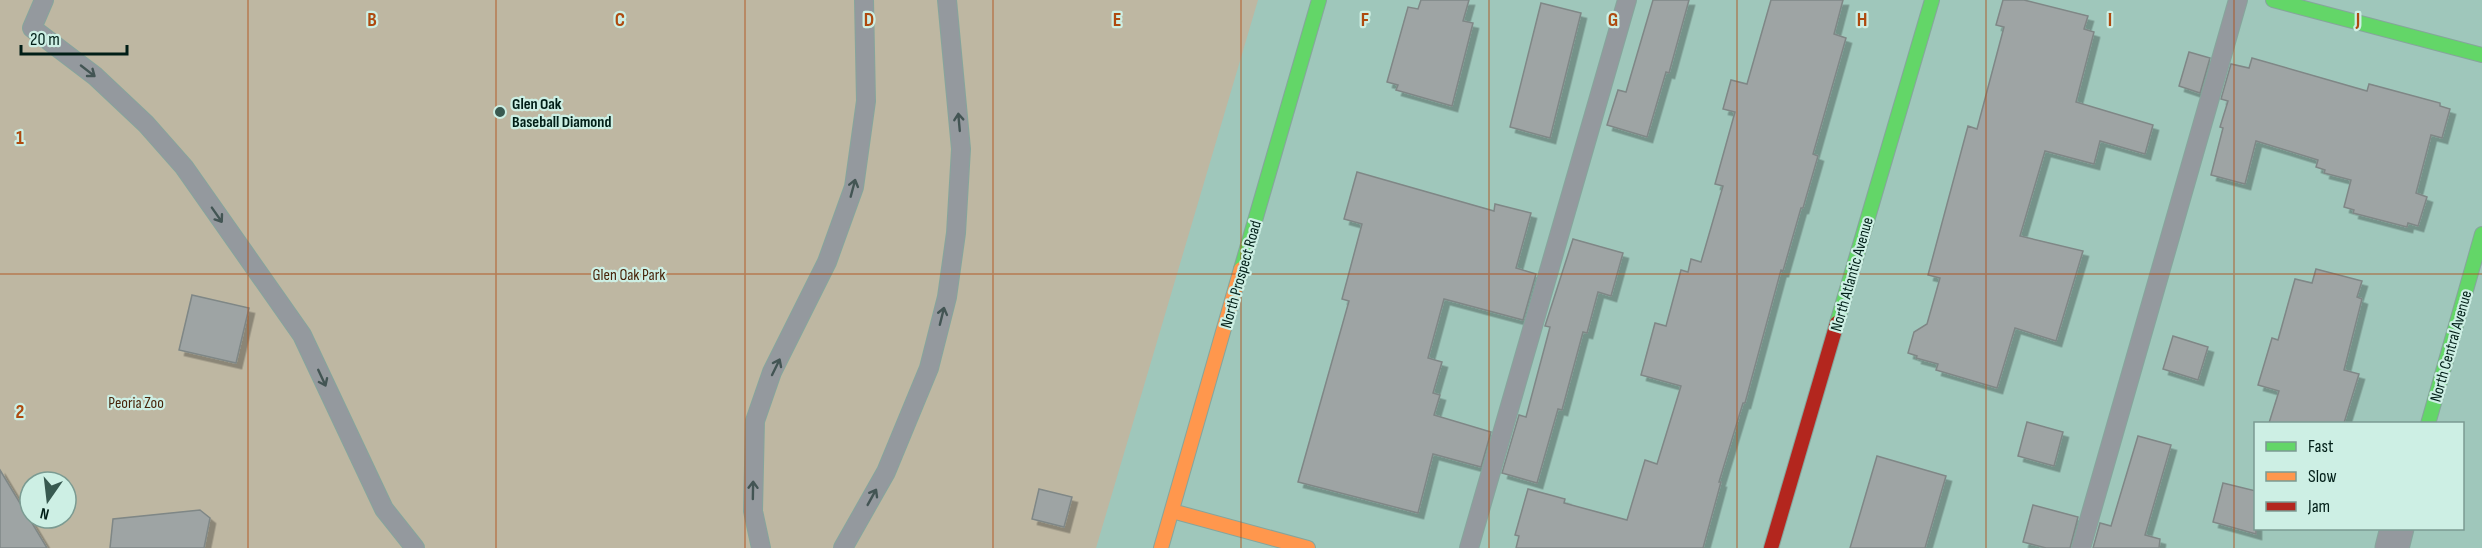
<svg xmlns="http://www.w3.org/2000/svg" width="2482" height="548" font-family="'Sofia Sans Condensed',sans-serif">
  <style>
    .green { fill: #beb7a2; fill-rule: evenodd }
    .building { fill: #9ea4a4; stroke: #7f8786; stroke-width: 1.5; filter: url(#shadow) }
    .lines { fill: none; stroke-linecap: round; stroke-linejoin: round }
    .lane-casing { stroke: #86a59c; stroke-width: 20 }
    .street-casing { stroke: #86a59c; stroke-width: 35 }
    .fast-casing { stroke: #86a59c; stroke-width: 16 }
    .slow-casing { stroke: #86a59c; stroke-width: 16 }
    .jam-casing { stroke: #86a59c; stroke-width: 16 }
    .lane { stroke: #94999e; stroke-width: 18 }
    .street { stroke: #94999e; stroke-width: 33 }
    .fast { stroke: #63d668; stroke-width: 14 }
    .slow { stroke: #ff974d; stroke-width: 14 }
    .jam { stroke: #b3261e; stroke-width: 14 }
    .oneway { stroke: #435554 }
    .grid { fill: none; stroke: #ae4a0f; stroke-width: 1.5; stroke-opacity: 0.55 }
    .poi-dot { fill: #385950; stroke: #cdefe4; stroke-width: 2 }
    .labels { text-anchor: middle; stroke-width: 4.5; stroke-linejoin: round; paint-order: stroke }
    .poi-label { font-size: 16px; font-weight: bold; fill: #011e17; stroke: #cdefe4; text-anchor: start }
    .park-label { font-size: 16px; fill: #48240a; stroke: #cdefe4 }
    .street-label { font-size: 16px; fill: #011e17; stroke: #cdefe4 }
    .grid-label { font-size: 20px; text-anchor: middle; font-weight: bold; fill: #ae4a0f; stroke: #cdefe4; stroke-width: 4.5; stroke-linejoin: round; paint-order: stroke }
  </style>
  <defs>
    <filter id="shadow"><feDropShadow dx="5.5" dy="5.5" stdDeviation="0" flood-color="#0004"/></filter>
  </defs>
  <rect width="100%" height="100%" fill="#9fc7bb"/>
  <path class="green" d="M 0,0 L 1258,0 L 1096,548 L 0,548 ZM 30,482 L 66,482 L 66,518 L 30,518 Z"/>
  <path class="building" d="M 1421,0 L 1469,0 L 1463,21 L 1473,23 L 1452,106 L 1396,90 L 1398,85 L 1387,82 L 1408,7 L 1418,9 Z
    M 1653,0 L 1689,0 L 1669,73 L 1666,72 L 1647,137 L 1607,125 L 1618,90 L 1626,92 Z
    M 1771,0 L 1843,0 L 1834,34 L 1846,38 L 1813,154 L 1818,156 L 1803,208 L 1801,208 L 1783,271 L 1781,270 L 1745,403 L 1743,403 L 1719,482 L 1721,482 L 1703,548 L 1516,548 L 1519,536 L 1515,535 L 1528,489 L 1565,499 L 1564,503 L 1627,520 L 1645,460 L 1657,464 L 1681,386 L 1641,375 L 1655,323 L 1666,326 L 1681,270 L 1688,272 L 1691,259 L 1701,262 L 1723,186 L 1715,184 L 1735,112 L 1723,109 L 1731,80 L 1747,84 Z
    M 2003,0 L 2024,0 L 2088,16 L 2084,29 L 2094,32 L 2076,102 L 2153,125 L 2145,154 L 2100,141 L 2094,164 L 2045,151 L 2020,236 L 2083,251 L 2056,341 L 2015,328 L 1997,388 L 1936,370 L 1938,364 L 1916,358 L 1917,356 L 1908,353 L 1914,332 L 1927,324 L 1940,278 L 1928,275 L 1968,126 L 1977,129 L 2004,27 L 1996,25 Z
    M 1541,3 L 1581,13 L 1550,138 L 1510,127 Z
    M 2189,52 L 2210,58 L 2200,93 L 2179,86 Z
    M 2252,58 L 2367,91 L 2369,84 L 2440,103 L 2440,106 L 2450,109 L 2442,138 L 2431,135 L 2430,139 L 2416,193 L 2427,197 L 2418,226 L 2408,223 L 2407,227 L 2353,213 L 2354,210 L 2344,207 L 2351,180 L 2324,173 L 2325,170 L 2316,167 L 2318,160 L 2256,141 L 2245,184 L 2211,175 L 2223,128 L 2220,127 L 2228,101 L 2221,99 L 2231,64 L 2249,68 Z
    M 1357,172 L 1494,211 L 1495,204 L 1531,213 L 1516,268 L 1536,274 L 1523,320 L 1444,299 L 1428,358 L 1442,362 L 1433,393 L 1440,395 L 1434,415 L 1491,432 L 1481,467 L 1433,454 L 1418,513 L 1298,482 L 1349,301 L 1342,299 L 1362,224 L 1344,219 Z
    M 1573,239 L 1623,253 L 1611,296 L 1598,292 L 1587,333 L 1583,332 L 1562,410 L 1558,409 L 1537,483 L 1502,473 L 1519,415 L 1526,417 L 1550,327 L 1545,326 Z
    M 2316,269 L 2362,281 L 2357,297 L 2362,299 L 2344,370 L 2359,374 L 2344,423 L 2269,423 L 2279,391 L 2258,385 L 2272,338 L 2278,340 L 2295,279 L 2312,283 Z
    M 192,295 L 249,308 L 236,363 L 179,350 Z
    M 2173,336 L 2208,347 L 2198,380 L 2163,369 Z
    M 2027,422 L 2063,432 L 2054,466 L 2018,456 Z
    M 2138,436 L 2171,445 L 2145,535 L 2160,539 L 2159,548 L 2093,548 L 2100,523 L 2111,526 Z
    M 1877,456 L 1946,476 L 1925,548 L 1850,548 Z
    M 0,470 L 47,548 L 0,548 Z
    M 2223,483 L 2256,491 L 2256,534 L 2213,522 Z
    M 1039,489 L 1072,497 L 1064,527 L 1032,519 Z
    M 2033,505 L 2078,517 L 2070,548 L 2046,548 L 2023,542 Z
    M 200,510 L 210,518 L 204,548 L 110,548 L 113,519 Z"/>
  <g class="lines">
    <g class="lane-casing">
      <path id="lane" d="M 44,0 L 32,28 L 95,76 L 146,124 L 184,167 L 302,335 L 384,509 L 415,548
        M 761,548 L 753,511 L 755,421 L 772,372 L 827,262 L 854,187 L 866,101 L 864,0
        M 843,548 L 886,472 L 929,368 L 947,297 L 956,233 L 961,149 L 947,0
        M 1469,548 L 1627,0
        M 2081,548 L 2238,0"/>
    </g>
    <g class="street-casing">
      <path id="street" d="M 2392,548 L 2397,528"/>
    </g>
    <g class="fast-casing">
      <path id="fast" d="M 2273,0 L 2482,55
        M 1241,269 L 1319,0
        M 1837,323 L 1932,0
        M 2428,424 L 2482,234"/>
    </g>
    <g class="slow-casing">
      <path id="slow" d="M 1172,511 L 1308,548
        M 1161,548 L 1241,269"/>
    </g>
    <g class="jam-casing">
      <path id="jam" d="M 1771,548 L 1837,323"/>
    </g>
    <use href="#lane" class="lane"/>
    <use href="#street" class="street"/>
    <use href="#fast" class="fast"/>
    <use href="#slow" class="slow"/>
    <use href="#jam" class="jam"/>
  </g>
  <defs><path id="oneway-shaft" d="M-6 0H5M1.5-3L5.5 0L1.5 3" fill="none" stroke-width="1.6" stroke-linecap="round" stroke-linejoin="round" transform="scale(1.5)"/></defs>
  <g class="oneway">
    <use href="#oneway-shaft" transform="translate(88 71) rotate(38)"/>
    <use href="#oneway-shaft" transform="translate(959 122) rotate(-95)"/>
    <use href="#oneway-shaft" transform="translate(853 188) rotate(-75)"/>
    <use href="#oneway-shaft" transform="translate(217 215) rotate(55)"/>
    <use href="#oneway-shaft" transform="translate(942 316) rotate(-76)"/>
    <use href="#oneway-shaft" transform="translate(776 367) rotate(-64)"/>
    <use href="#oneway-shaft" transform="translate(322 378) rotate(65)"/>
    <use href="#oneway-shaft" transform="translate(753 490) rotate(-89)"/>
    <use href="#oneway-shaft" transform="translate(872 497) rotate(-61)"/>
  </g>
  <path class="grid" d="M 248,0 L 248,548M 496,0 L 496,548M 745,0 L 745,548M 993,0 L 993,548M 1241,0 L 1241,548M 1489,0 L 1489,548M 1737,0 L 1737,548M 1986,0 L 1986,548M 2234,0 L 2234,548M 0,274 L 2482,274"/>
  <circle class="poi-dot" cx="500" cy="112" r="6"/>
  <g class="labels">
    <g class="poi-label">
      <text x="512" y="109">Glen Oak<tspan x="512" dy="18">Baseball Diamond</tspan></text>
    </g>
    <g class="park-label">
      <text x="629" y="280">Glen Oak Park</text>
      <text x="136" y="408">Peoria Zoo</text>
    </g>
    <g class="street-label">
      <text transform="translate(1240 274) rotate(-74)" y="6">North Prospect Road</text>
      <text transform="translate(1851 274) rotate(-74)" y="6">North Atlantic Avenue</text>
      <text transform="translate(2450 346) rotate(-74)" y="6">North Central Avenue</text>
    </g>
  </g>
  <g class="grid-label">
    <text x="372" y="26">B</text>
    <text x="620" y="26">C</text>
    <text x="869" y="26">D</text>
    <text x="1117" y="26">E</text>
    <text x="1365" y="26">F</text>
    <text x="1613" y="26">G</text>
    <text x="1862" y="26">H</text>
    <text x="2110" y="26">I</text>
    <text x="2358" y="26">J</text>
    <text x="20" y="144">1</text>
    <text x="20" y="418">2</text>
  </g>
  <rect x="2254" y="422" width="210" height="108" fill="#cdefe4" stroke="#7b9b92" stroke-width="1.5"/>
  <rect x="2266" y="442" width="30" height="9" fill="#63d668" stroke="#7b9b92" stroke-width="1.5"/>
  <text x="2308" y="452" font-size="18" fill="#011e17">Fast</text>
  <rect x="2266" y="472" width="30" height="9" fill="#ff974d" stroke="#7b9b92" stroke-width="1.5"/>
  <text x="2308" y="482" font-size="18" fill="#011e17">Slow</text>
  <rect x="2266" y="502" width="30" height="9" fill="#b3261e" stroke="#7b9b92" stroke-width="1.5"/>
  <text x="2308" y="512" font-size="18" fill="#011e17">Jam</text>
  <g transform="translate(48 500) rotate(194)"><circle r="28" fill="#cdefe4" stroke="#7b9b92" stroke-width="1.5"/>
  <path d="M0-4.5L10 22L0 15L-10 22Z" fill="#385950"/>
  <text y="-9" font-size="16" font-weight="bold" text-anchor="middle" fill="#011e17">N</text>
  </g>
  <path d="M21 45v9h106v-9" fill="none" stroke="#011e17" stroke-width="3"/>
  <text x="30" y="45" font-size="18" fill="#011e17" stroke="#cdefe4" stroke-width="4.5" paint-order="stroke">20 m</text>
</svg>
